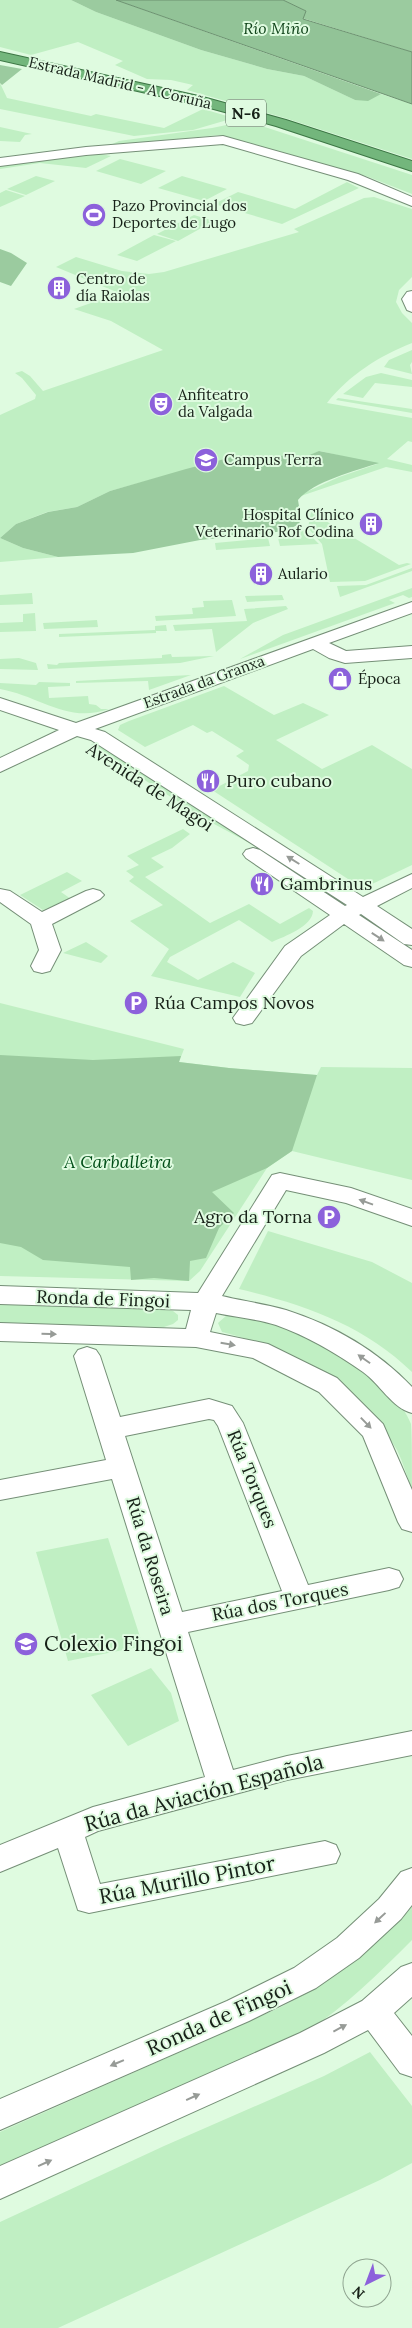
<svg xmlns="http://www.w3.org/2000/svg" width="412" height="2328" font-family="Lora,serif">
  <style>
    .green { fill: #c0efc3 }
    .forest { fill: #9bcb9f }
    .water { fill: #92c397; stroke: #6d9271 }
    .lines { fill: none; stroke-linecap: round; stroke-linejoin: round }
    .minor-casing { stroke: #758f77; stroke-width: 2 }
    .trunk-casing { stroke: #3c7644; stroke-width: 2 }
    .minor { fill: #fff; fill-rule: evenodd }
    .trunk { fill: #73b67c; fill-rule: evenodd }
    .oneway { fill: #979b97 }
    .labels { text-anchor: middle; stroke-width: 4; stroke-linejoin: round; paint-order: stroke }
    .far-street-label { font-size: 15px; fill: #172118; stroke: #dffbe0 }
    .far-poi-label { font-size: 15px; fill: #172118; stroke: #dffbe0; text-anchor: start }
    .far-water-label { font-size: 16px; font-style: italic; fill: #11451b; stroke: #dffbe0 }
    .shield { fill: #dffbe0; stroke: #536254; stroke-width: 1 }
    .shield-label { font-size: 16px; font-weight: bold; fill: #172118 }
    .poi-label { font-size: 18px; fill: #172118; stroke: #dffbe0; text-anchor: start }
    .street-label { font-size: 18px; fill: #172118; stroke: #dffbe0 }
    .park-label { font-size: 18px; font-style: italic; fill: #004e17; stroke: #dffbe0 }
    .near-poi-label { font-size: 21px; fill: #172118; stroke: #dffbe0; text-anchor: start }
    .near-street-label { font-size: 21px; fill: #172118; stroke: #dffbe0 }
  </style>
  <rect width="100%" height="100%" fill="#dffbe0"/>
  <path class="green" d="M 0,0 L 71,0 L 96,12 L 201,50 L 267,69 L 304,76 L 355,100 L 381,94 L 412,104 L 412,159 L 285,118 L 187,90 L 193,85 L 171,80 L 147,79 L 115,65 L 123,61 L 78,42 L 31,55 L 0,47 Z
    M 0,83 L 7,98 L 91,116 L 96,114 L 164,128 L 203,109 L 234,118 L 193,130 L 134,136 L 0,109 Z
    M 246,121 L 412,175 L 412,194 L 366,176 L 218,135 L 108,146 L 119,141 L 212,128 Z
    M 0,127 L 32,134 L 25,135 L 20,142 L 0,141 Z
    M 101,154 L 111,156 L 86,168 L 40,163 L 0,169 L 0,165 Z
    M 120,159 L 166,171 L 141,184 L 96,171 Z
    M 36,176 L 55,181 L 26,195 L 7,189 Z
    M 182,176 L 227,189 L 204,201 L 158,188 Z
    M 347,182 L 359,188 L 282,224 L 214,204 L 238,192 L 295,209 Z
    M 6,190 L 25,196 L 0,207 L 0,193 Z
    M 374,197 L 412,209 L 412,277 L 399,290 L 396,302 L 402,313 L 412,323 L 412,343 C 379,356 349,375 327,403 L 412,418 L 412,442 L 408,441 L 387,459 L 412,465 L 412,472 L 386,467 L 301,496 L 304,493 L 339,477 L 377,464 L 320,451 L 307,456 L 240,455 L 110,491 L 77,507 L 47,512 L 16,524 L 0,538 L 0,415 L 35,399 L 36,395 L 22,378 L 15,373 L 22,371 L 30,376 L 43,391 L 163,350 L 111,321 L 74,309 L 119,293 L 56,267 L 76,257 L 122,271 L 149,274 L 164,272 L 299,232 L 294,229 L 364,198 Z
    M 194,215 L 214,221 L 178,241 L 157,234 Z
    M 154,235 L 176,241 L 137,261 L 117,255 Z
    M 412,350 L 412,362 L 410,365 L 412,374 L 384,367 L 389,360 Z
    M 381,373 L 412,380 L 412,387 L 375,383 L 363,398 L 343,394 L 366,377 Z
    M 338,398 L 412,409 L 412,413 L 336,400 Z
    M 311,512 L 399,565 L 407,563 L 411,564 L 365,581 L 330,582 L 322,544 L 308,528 Z
    M 305,530 L 319,544 L 280,546 L 278,538 Z
    M 0,538 L 23,548 L 58,557 L 0,562 Z
    M 268,538 L 270,546 L 216,550 L 215,543 Z
    M 412,568 L 412,571 L 340,597 L 337,586 L 366,585 Z
    M 412,588 L 412,597 L 409,598 L 403,595 L 389,600 L 395,603 L 240,659 L 283,635 Z
    M 32,593 L 33,604 L 0,605 L 0,595 Z
    M 282,595 L 284,600 L 247,602 L 245,596 Z
    M 232,600 L 236,616 L 156,621 L 155,616 L 193,614 L 192,608 L 204,607 L 203,601 Z
    M 286,606 L 288,609 L 253,623 L 216,652 L 212,629 L 175,631 L 173,625 L 247,621 L 244,609 Z
    M 35,613 L 36,631 L 0,632 L 0,623 L 23,622 L 23,614 Z
    M 97,620 L 98,627 L 44,629 L 43,623 Z
    M 166,625 L 167,631 L 156,631 L 156,633 L 59,637 L 59,634 L 155,630 L 155,626 Z
    M 171,654 L 172,657 L 214,656 L 180,663 L 48,669 L 47,664 L 57,665 L 59,663 L 162,658 L 162,655 Z
    M 19,658 L 36,663 L 38,670 L 0,669 L 0,659 Z
    M 191,675 L 149,690 L 148,681 L 76,683 L 76,681 Z
    M 39,682 L 70,683 L 70,686 L 48,687 L 49,698 L 88,696 L 89,704 L 96,705 L 101,709 L 109,709 C 67,724 40,696 0,689 L 0,683 L 36,685 Z
    M 224,686 L 274,715 L 303,703 L 329,715 L 276,740 L 322,769 L 372,745 L 412,769 L 412,865 L 370,885 L 351,881 L 212,790 L 248,771 L 249,765 L 236,756 L 244,751 L 212,731 L 207,733 L 193,725 L 145,747 L 118,730 L 120,725 L 129,721 Z
    M 94,743 L 98,745 L 255,846 L 203,818 L 91,745 Z
    M 183,829 L 190,834 L 172,848 L 151,858 L 164,867 L 145,877 L 210,923 L 249,904 L 280,924 L 309,908 L 313,911 C 312,927 285,936 272,942 L 239,920 L 170,957 L 167,962 L 198,980 L 233,962 L 255,973 L 240,997 L 151,976 L 169,949 L 130,921 L 163,905 L 129,881 L 134,877 L 126,871 L 139,865 L 127,856 Z
    M 67,872 L 82,881 L 61,892 L 71,899 L 43,910 L 20,895 Z
    M 86,942 L 108,956 L 101,963 L 63,953 Z
    M 0,1003 L 184,1049 L 179,1062 L 229,1068 L 317,1075 L 321,1067 L 412,1068 L 412,1180 L 292,1151 L 267,1168 L 200,1271 L 189,1281 L 0,1276 Z
    M 268,1231 L 372,1262 L 412,1283 L 412,1372 C 364,1325 303,1304 239,1289 Z
    M 0,1303 L 161,1308 L 173,1311 L 178,1315 L 178,1320 L 173,1324 L 164,1327 L 0,1324 Z
    M 227,1315 C 278,1313 394,1374 411,1424 C 412,1436 412,1475 412,1489 C 407,1477 403,1462 397,1450 C 356,1378 298,1352 222,1332 L 218,1323 Z
    M 108,1538 L 143,1646 L 68,1661 L 36,1552 Z
    M 151,1668 L 171,1693 L 179,1721 L 128,1746 L 91,1695 Z
    M 412,1905 L 412,1940 C 378,1974 346,2006 306,2032 L 0,2169 L 0,2132 L 279,2008 L 316,1988 L 373,1944 Z
    M 370,2052 L 412,2106 L 412,2163 L 380,2180 L 58,2328 L 0,2328 L 0,2222 L 164,2146 L 324,2076 Z"/>
  <path class="forest" d="M 71,0 L 116,0 L 381,94 L 368,101 L 355,100 L 304,76 L 267,69 L 201,50 L 96,12 Z
    M 283,0 L 412,0 L 412,52 L 302,18 L 306,11 Z
    M 0,66 L 0,65 L 22,69 L 2,85 L 0,83 Z
    M 0,249 L 11,253 L 27,263 L 11,286 L 0,282 Z
    M 319,451 L 379,463 C 355,471 314,481 298,500 L 301,519 L 299,524 L 286,531 L 200,540 L 133,553 L 58,557 L 23,548 L 0,538 L 16,524 L 48,512 L 77,507 L 110,491 L 186,469 L 240,455 L 307,456 Z
    M 0,1055 L 93,1060 L 181,1056 L 179,1062 L 229,1068 L 317,1075 L 292,1151 L 267,1168 L 212,1192 L 234,1213 L 219,1228 L 206,1258 L 190,1261 L 189,1281 L 154,1278 L 131,1280 L 130,1267 L 43,1260 L 21,1247 L 0,1243 Z"/>
  <path class="water" d="M 116,0 L 283,0 L 306,11 L 303,19 L 412,52 L 412,104 Z"/>
  <g class="lines">
    <g class="minor-casing">
      <path id="minor" d="M 223,136 L 358,174 L 412,197 L 412,206 L 348,180 L 223,144 L 86,155 L 0,166 L 0,158 L 86,147 Z
        M 412,291 L 412,312 L 407,310 L 402,299 L 407,292 Z
        M 412,602 L 412,613 L 329,643 L 346,651 L 412,646 L 412,658 L 345,663 L 329,658 L 313,649 L 95,729 L 105,732 L 363,897 L 412,874 L 412,888 L 377,906 L 412,929 L 412,945 L 404,944 L 361,914 L 359,915 L 412,950 L 412,967 L 404,965 L 344,924 L 301,956 L 252,1023 L 244,1025 L 236,1023 L 233,1018 L 285,946 L 330,915 L 246,858 L 243,854 L 246,850 L 253,848 L 260,850 L 345,906 L 347,905 L 91,740 L 77,736 L 0,772 L 0,758 L 59,730 L 0,710 L 0,698 L 76,723 Z
        M 0,889 L 10,891 L 42,912 L 86,891 L 93,889 L 100,891 L 104,895 L 100,899 L 52,924 L 61,950 L 50,971 L 42,973 L 34,971 L 31,966 L 39,950 L 31,924 L 0,902 Z
        M 280,1173 L 351,1188 L 412,1209 L 412,1226 L 346,1203 L 286,1190 L 222,1296 C 243,1301 265,1304 286,1310 C 333,1325 378,1351 412,1387 L 412,1413 C 392,1408 380,1384 363,1372 C 336,1353 307,1336 276,1325 C 257,1319 235,1317 216,1313 L 210,1332 L 268,1344 L 337,1378 L 383,1424 L 412,1490 L 412,1532 L 402,1529 L 398,1522 L 363,1436 L 319,1392 L 253,1358 L 196,1347 L 0,1341 L 0,1323 L 186,1329 L 191,1310 L 0,1304 L 0,1286 L 198,1293 L 272,1175 Z
        M 87,1347 L 96,1350 L 100,1356 L 120,1417 L 209,1399 L 232,1406 L 243,1423 L 308,1585 L 389,1568 L 399,1571 L 403,1579 L 399,1587 L 389,1590 L 188,1632 L 233,1770 L 287,1756 L 412,1731 L 412,1755 L 287,1780 L 98,1831 L 85,1837 L 100,1884 L 325,1841 L 336,1845 L 340,1854 L 336,1863 L 89,1913 L 78,1910 L 58,1848 L 0,1872 L 0,1845 L 93,1807 L 205,1777 L 112,1479 L 0,1500 L 0,1480 L 106,1460 L 74,1356 L 78,1350 ZM 209,1419 L 214,1420 L 218,1426 L 282,1591 L 182,1612 L 125,1436 Z
        M 412,1868 L 412,1905 L 401,1919 L 359,1958 L 316,1988 L 249,2021 L 0,2130 L 0,2099 L 227,2001 L 294,1968 L 337,1938 L 379,1899 L 401,1872 Z
        M 412,1963 L 412,1997 L 394,2013 L 412,2036 L 412,2077 L 400,2073 L 368,2030 L 324,2053 L 0,2199 L 0,2166 L 300,2033 L 362,2001 L 401,1967 Z"/>
    </g>
    <g class="trunk-casing">
      <path id="trunk" d="M 0,52 L 203,97 L 286,120 L 412,161 L 412,171 L 276,126 L 195,104 L 0,60 Z"/>
    </g>
    <use href="#minor" class="minor"/>
    <use href="#trunk" class="trunk"/>
  </g>
  <defs><path id="oneway-solid" d="M-6-.8H1V-3.2L6.5 0L1 3.2V.8H-6Z" transform="scale(1.25)"/></defs>
  <g class="oneway">
    <use href="#oneway-solid" transform="translate(293 860) rotate(-148)"/>
    <use href="#oneway-solid" transform="translate(378 937) rotate(33)"/>
    <use href="#oneway-solid" transform="translate(366 1202) rotate(-160)"/>
    <use href="#oneway-solid" transform="translate(49 1334) rotate(2)"/>
    <use href="#oneway-solid" transform="translate(228 1344) rotate(10)"/>
    <use href="#oneway-solid" transform="translate(364 1359) rotate(-145)"/>
    <use href="#oneway-solid" transform="translate(366 1423) rotate(46)"/>
    <use href="#oneway-solid" transform="translate(380 1918) rotate(137)"/>
    <use href="#oneway-solid" transform="translate(340 2028) rotate(-28)"/>
    <use href="#oneway-solid" transform="translate(117 2063) rotate(157)"/>
    <use href="#oneway-solid" transform="translate(193 2097) rotate(-24)"/>
    <use href="#oneway-solid" transform="translate(45 2163) rotate(-24)"/>
  </g>
  <defs>
    <g id="stadium-disc" transform="scale(1.25)"><circle r="9.5" fill="#8c61db" stroke="#dffbe0"/><path d="M0-5a6.5 5 0 1 0 0 10a6.5 5 0 1 0 0-10ZM-3.5-1.8h7v3.6h-7Z" fill="#fff"/></g>
    <g id="building-disc" transform="scale(1.25)"><circle r="9.5" fill="#8c61db" stroke="#dffbe0"/><path d="M-4-6H4V6H1V3H-1V6H-4ZM-2.5-4.3h1.7v1.8h-1.7ZM.8-4.3h1.7v1.8H.8ZM-2.5-1h1.7V.8h-1.7ZM.8-1h1.7V.8H.8Z" fill="#fff"/></g>
    <g id="theatre-disc" transform="scale(1.25)"><circle r="9.5" fill="#8c61db" stroke="#dffbe0"/><path d="M-5-5.5Q0-4 5-5.5V0Q5 5 0 6Q-5 5-5 0ZM-3.3-2.5H-1v1.5H-3.3ZM1-2.5H3.3v1.5H1ZM-2.8 1Q0 5.5 2.8 1Z" fill="#fff"/></g>
    <g id="university-disc" transform="scale(1.25)"><circle r="9.5" fill="#8c61db" stroke="#dffbe0"/><path d="M0-5L7-2L0 1L-7-2ZM-4 1L0 2.5L4 1V4Q0 6-4 4Z" fill="#fff"/></g>
    <g id="shop-disc" transform="scale(1.25)"><circle r="9.5" fill="#8c61db" stroke="#dffbe0"/><path d="M-5-2.5h2.3a2.7 3.5 0 0 1 5.4 0H5L5.5 6h-11ZM-1.5-2.5h3a1.5 2.3 0 0 0-3 0Z" fill="#fff"/></g>
    <g id="restaurant-disc" transform="scale(1.25)"><circle r="9.5" fill="#8c61db" stroke="#dffbe0"/><path d="M-5-6h1v4h1v-4h1v4h1v-4h1v5L-1.5 .5V6h-2V.5L-5-1ZM5-6V6H3V1.5H1.5Q1.5-4 5-6Z" fill="#fff"/></g>
    <g id="parking-disc" transform="scale(1.25)"><circle r="9.5" fill="#8c61db" stroke="#dffbe0"/><path d="M-3.5-5.5H1a3.5 3.5 0 0 1 0 7H-1V5.5H-3.5ZM-1-3.4V-.6H.8a1.4 1.4 0 0 0 0-2.8Z" fill="#fff"/></g>
    <g id="school-disc" transform="scale(1.25)"><circle r="9.5" fill="#8c61db" stroke="#dffbe0"/><path d="M0-5L7-2L0 1L-7-2ZM-4 1L0 2.5L4 1V4Q0 6-4 4Z" fill="#fff"/></g>
  </defs>
  <g fill-rule="evenodd">
    <use href="#stadium-disc" x="94" y="215"/>
    <use href="#building-disc" x="59" y="288"/>
    <use href="#theatre-disc" x="161" y="404"/>
    <use href="#university-disc" x="206" y="460"/>
    <use href="#building-disc" x="371" y="524"/>
    <use href="#building-disc" x="261" y="574"/>
    <use href="#shop-disc" x="340" y="679"/>
    <use href="#restaurant-disc" x="208" y="781"/>
    <use href="#restaurant-disc" x="262" y="884"/>
    <use href="#parking-disc" x="136" y="1003"/>
    <use href="#parking-disc" x="329" y="1217"/>
    <use href="#school-disc" x="26" y="1644"/>
  </g>
  <g class="labels">
    <g class="far-street-label">
      <text transform="translate(120 83) rotate(13)" y="5">Estrada Madrid - A Coruña</text>
      <text transform="translate(204 682) rotate(-20)" y="5">Estrada da Granxa</text>
    </g>
    <g class="far-poi-label">
      <text x="112" y="211">Pazo Provincial dos<tspan x="112" dy="17">Deportes de Lugo</tspan></text>
      <text x="76" y="284">Centro de<tspan x="76" dy="17">día Raiolas</tspan></text>
      <text x="178" y="400">Anfiteatro<tspan x="178" dy="17">da Valgada</tspan></text>
      <text x="224" y="465">Campus Terra</text>
      <text x="354" y="520" text-anchor="end">Hospital Clínico<tspan x="354" dy="17">Veterinario Rof Codina</tspan></text>
      <text x="278" y="579">Aulario</text>
      <text x="358" y="684">Época</text>
    </g>
    <g class="far-water-label">
      <text x="276" y="34">Río Miño</text>
    </g>
    <rect class="shield" x="226" y="99.5" width="40" height="27" rx="4"/>
    <g class="shield-label">
      <text x="246" y="119">N-6</text>
    </g>
    <g class="poi-label">
      <text x="226" y="787">Puro cubano</text>
      <text x="280" y="890">Gambrinus</text>
      <text x="154" y="1009">Rúa Campos Novos</text>
      <text x="312" y="1223" text-anchor="end">Agro da Torna</text>
    </g>
    <g class="street-label">
      <text transform="translate(150 787) rotate(33)" y="6">Avenida de Magoi</text>
      <text transform="translate(103 1299) rotate(2)" y="6">Ronda de Fingoi</text>
      <text transform="translate(252 1479) rotate(68)" y="6">Rúa Torques</text>
      <text transform="translate(150 1556) rotate(73)" y="6">Rúa da Roseira</text>
      <text transform="translate(280 1602) rotate(-11)" y="6">Rúa dos Torques</text>
    </g>
    <g class="park-label">
      <text x="118" y="1168">A Carballeira</text>
    </g>
    <g class="near-poi-label">
      <text x="44" y="1651">Colexio Fingoi</text>
    </g>
    <g class="near-street-label">
      <text transform="translate(204 1793) rotate(-15)" y="7">Rúa da Aviación Española</text>
      <text transform="translate(187 1880) rotate(-11)" y="7">Rúa Murillo Pintor</text>
      <text transform="translate(219 2018) rotate(-24)" y="7">Ronda de Fingoi</text>
    </g>
  </g>
  <g transform="translate(367 2283) rotate(222)"><circle r="24" fill="#dffbe0" stroke="#8fa490"/>
  <path d="M0-4L9 19L0 12L-9 19Z" fill="#8c61db"/>
  <text y="-8" font-size="14" font-weight="bold" text-anchor="middle" fill="#172118">N</text>
  </g>
</svg>
